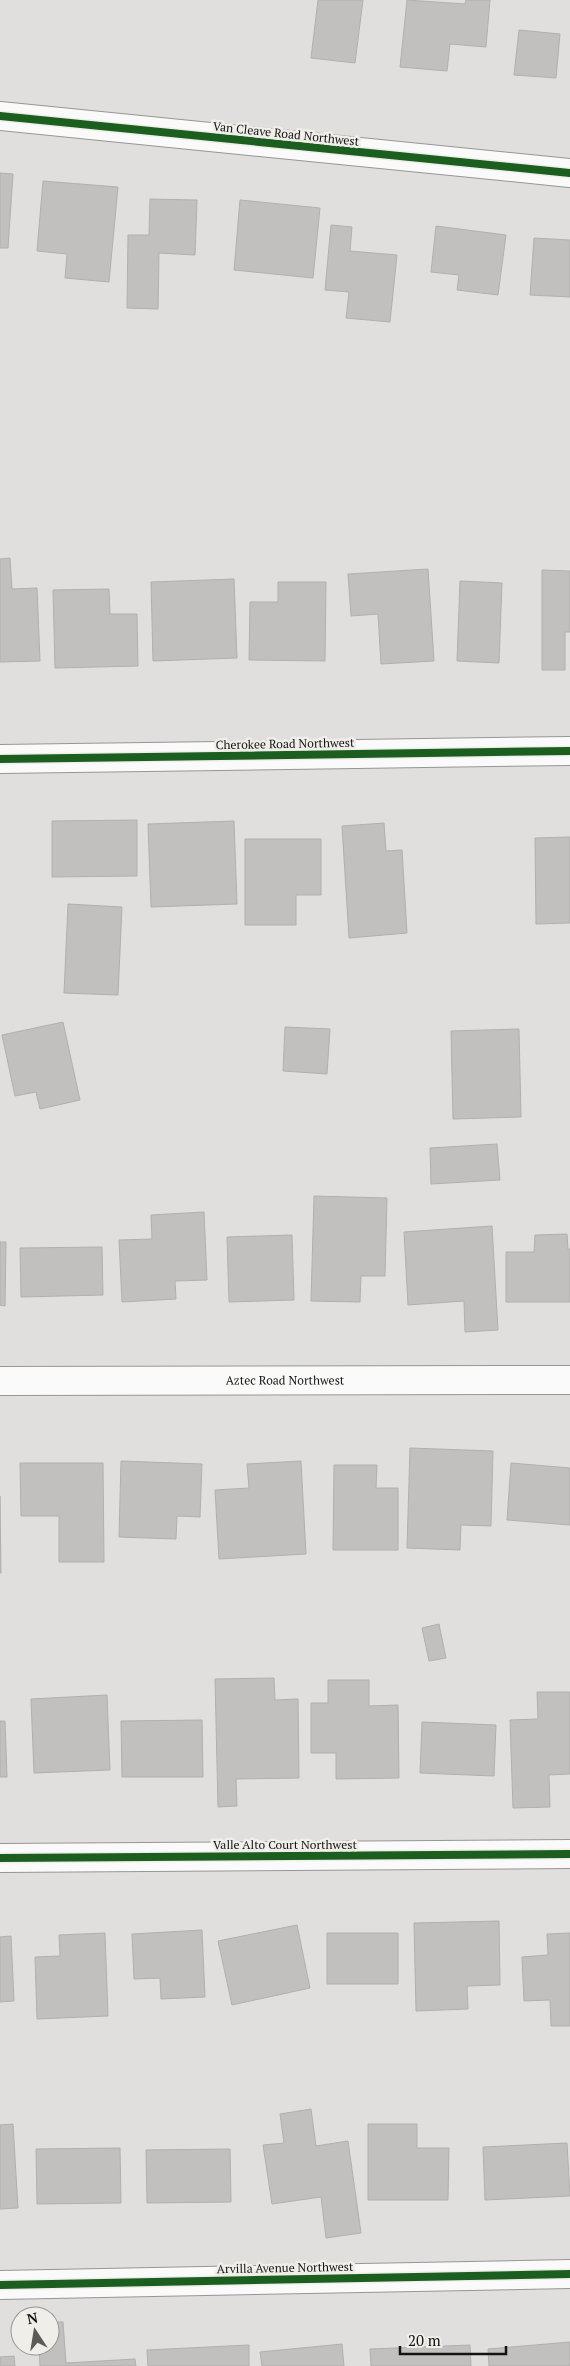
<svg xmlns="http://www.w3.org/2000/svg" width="570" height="2366" font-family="'PT Serif',serif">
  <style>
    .building { fill: #c1c0bf; stroke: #b1b0af }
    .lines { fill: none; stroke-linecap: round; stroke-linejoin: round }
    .street-casing { stroke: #979694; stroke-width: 30 }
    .street { stroke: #fafafa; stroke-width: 28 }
    .cycleway-casing { stroke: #efeee9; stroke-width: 11 }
    .cycleway { stroke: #1b5e20; stroke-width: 8 }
    .labels { text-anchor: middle; stroke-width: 5; stroke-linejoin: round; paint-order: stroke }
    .street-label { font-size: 12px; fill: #131311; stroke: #efeee9 }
  </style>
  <rect width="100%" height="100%" fill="#e1dfdd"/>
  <path class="building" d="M 318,0 L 363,0 L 355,63 L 311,58 Z
    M 407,0 L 465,4 L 466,0 L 490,0 L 486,47 L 450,44 L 447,71 L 400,67 Z
    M 519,30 L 560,34 L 556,78 L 514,75 Z
    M 0,173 L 13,174 L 8,248 L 0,248 Z
    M 43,181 L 118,187 L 109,282 L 65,278 L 67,254 L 37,251 Z
    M 150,199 L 197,200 L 195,255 L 159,253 L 158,309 L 127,308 L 128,235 L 149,235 Z
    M 240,200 L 320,208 L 313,278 L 234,270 Z
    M 331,225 L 352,227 L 350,251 L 397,255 L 390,322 L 346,318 L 349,292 L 325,290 Z
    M 436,226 L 506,235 L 498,295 L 457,290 L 459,275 L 431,272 Z
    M 534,238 L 570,240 L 570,297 L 530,295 Z
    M 10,558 L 12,589 L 37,588 L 40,661 L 0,662 L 0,559 Z
    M 428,569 L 434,661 L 381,664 L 378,614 L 351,616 L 348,574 Z
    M 542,570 L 570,571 L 570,632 L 565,632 L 565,670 L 542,670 Z
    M 234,579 L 237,658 L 153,661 L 151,582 Z
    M 460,581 L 502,583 L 499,663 L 457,661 Z
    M 278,582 L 326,582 L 325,661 L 249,660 L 250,602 L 278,602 Z
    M 109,589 L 110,614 L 137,614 L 138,666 L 55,668 L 53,590 Z
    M 137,820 L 137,876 L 52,877 L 52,821 Z
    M 234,821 L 237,904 L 151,907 L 148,824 Z
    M 384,823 L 386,851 L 402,850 L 407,933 L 349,938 L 342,826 Z
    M 570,837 L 570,923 L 536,924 L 535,838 Z
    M 245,839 L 321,839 L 321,895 L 296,895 L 296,925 L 245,925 Z
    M 68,904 L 122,907 L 118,995 L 64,993 Z
    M 63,1022 L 80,1100 L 40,1109 L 36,1092 L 15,1096 L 2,1035 Z
    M 285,1027 L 330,1029 L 327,1074 L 283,1071 Z
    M 519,1029 L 521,1117 L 453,1119 L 451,1031 Z
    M 497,1144 L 500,1180 L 431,1184 L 430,1148 Z
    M 314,1196 L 387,1198 L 385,1276 L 361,1276 L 360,1302 L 311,1301 Z
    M 204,1212 L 207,1280 L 175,1281 L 176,1299 L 122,1302 L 119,1240 L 152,1239 L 151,1215 Z
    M 492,1226 L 498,1330 L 465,1332 L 464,1301 L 408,1305 L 404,1232 Z
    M 567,1234 L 568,1249 L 570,1249 L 570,1302 L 506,1302 L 506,1252 L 534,1252 L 535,1235 Z
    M 292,1235 L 294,1300 L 229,1302 L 227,1237 Z
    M 0,1242 L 6,1242 L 5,1306 L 0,1305 Z
    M 102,1247 L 103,1295 L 21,1297 L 20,1248 Z
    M 410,1448 L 493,1451 L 491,1526 L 461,1525 L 460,1550 L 407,1548 Z
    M 121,1461 L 202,1464 L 200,1517 L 177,1516 L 176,1539 L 119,1537 Z
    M 301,1461 L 306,1554 L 219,1559 L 215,1490 L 249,1488 L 247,1464 Z
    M 20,1463 L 103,1463 L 104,1562 L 59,1562 L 59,1516 L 21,1516 Z
    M 511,1463 L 570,1468 L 570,1525 L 507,1520 Z
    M 334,1465 L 377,1465 L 376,1488 L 398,1488 L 398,1550 L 333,1550 Z
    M 0,1496 L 1,1573 L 0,1573 Z
    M 439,1624 L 446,1658 L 429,1661 L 422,1628 Z
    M 274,1678 L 275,1700 L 298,1699 L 299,1778 L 236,1779 L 237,1806 L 218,1807 L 215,1679 Z
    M 328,1680 L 369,1680 L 369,1706 L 398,1705 L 399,1778 L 336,1779 L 336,1753 L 311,1753 L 311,1703 L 328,1703 Z
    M 537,1692 L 570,1692 L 570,1774 L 549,1775 L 550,1807 L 513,1808 L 510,1720 L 538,1719 Z
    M 107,1695 L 110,1770 L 34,1773 L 31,1699 Z
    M 202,1720 L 203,1777 L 122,1777 L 121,1721 Z
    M 0,1721 L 5,1721 L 7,1777 L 0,1777 Z
    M 422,1722 L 496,1725 L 494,1776 L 420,1773 Z
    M 499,1921 L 500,1985 L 467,1986 L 468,2009 L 416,2011 L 414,1923 Z
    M 297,1925 L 310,1988 L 232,2005 L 218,1941 Z
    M 202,1930 L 205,1997 L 161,1999 L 160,1978 L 134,1979 L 132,1934 Z
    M 105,1933 L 108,2016 L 37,2019 L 35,1957 L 60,1956 L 59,1935 Z
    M 327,1933 L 398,1933 L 398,1984 L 327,1984 Z
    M 570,1933 L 570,2026 L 551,2026 L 550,2000 L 524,2001 L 522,1957 L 548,1955 L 547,1934 Z
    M 11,1936 L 14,2001 L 0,2002 L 0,1937 Z
    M 311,2109 L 316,2146 L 348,2141 L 361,2233 L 326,2238 L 321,2197 L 272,2204 L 263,2145 L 284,2143 L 280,2114 Z
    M 13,2124 L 18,2208 L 0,2209 L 0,2125 Z
    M 368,2124 L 417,2124 L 417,2148 L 449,2148 L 448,2200 L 368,2200 Z
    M 567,2143 L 570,2196 L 485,2200 L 483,2147 Z
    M 120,2148 L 121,2203 L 37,2204 L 36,2149 Z
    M 230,2149 L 231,2202 L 147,2203 L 146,2150 Z
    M 50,2322 L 63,2322 L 66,2363 L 135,2359 L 136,2366 L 40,2366 L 39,2346 L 50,2346 Z
    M 570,2342 L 570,2366 L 489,2366 L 488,2349 Z
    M 342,2344 L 344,2366 L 262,2366 L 260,2352 Z
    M 249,2345 L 249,2366 L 148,2366 L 147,2350 Z
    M 470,2345 L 471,2366 L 371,2366 L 370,2349 Z
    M 14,2356 L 15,2366 L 0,2366 L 0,2357 Z"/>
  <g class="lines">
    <g class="street-casing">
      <g id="street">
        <path d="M 0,116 L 570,173"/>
        <path d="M 0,759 L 570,751"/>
        <path id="s1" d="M 0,1381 L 570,1380"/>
        <path d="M 0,1858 L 570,1854"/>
        <path d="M 0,2285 L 570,2274"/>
      </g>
    </g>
    <use href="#street" class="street"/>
    <g class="cycleway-casing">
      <path id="cycleway" d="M 0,116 L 570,173
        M 0,759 L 570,751
        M 0,1858 L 570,1854
        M 0,2285 L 570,2274"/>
    </g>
    <use href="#cycleway" class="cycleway"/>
  </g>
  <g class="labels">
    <g class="street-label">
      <text transform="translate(286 134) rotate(6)" y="4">Van Cleave Road Northwest</text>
      <text transform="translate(285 744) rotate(-1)" y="4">Cherokee Road Northwest</text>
      <text dy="4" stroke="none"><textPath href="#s1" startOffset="285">Aztec Road Northwest</textPath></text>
      <text x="285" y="1849">Valle Alto Court Northwest</text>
      <text transform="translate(285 2268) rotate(-1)" y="4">Arvilla Avenue Northwest</text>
    </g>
  </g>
  <g transform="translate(35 2331) rotate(348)"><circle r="24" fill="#efeee9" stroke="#979693"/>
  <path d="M0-4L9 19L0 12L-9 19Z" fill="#5b5a58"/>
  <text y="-8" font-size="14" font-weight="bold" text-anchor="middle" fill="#131311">N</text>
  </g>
  <path d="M400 2346v8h106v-8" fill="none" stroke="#131311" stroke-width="2.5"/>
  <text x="408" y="2346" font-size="15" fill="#131311" stroke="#efeee9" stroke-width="4" paint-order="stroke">20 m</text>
</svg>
